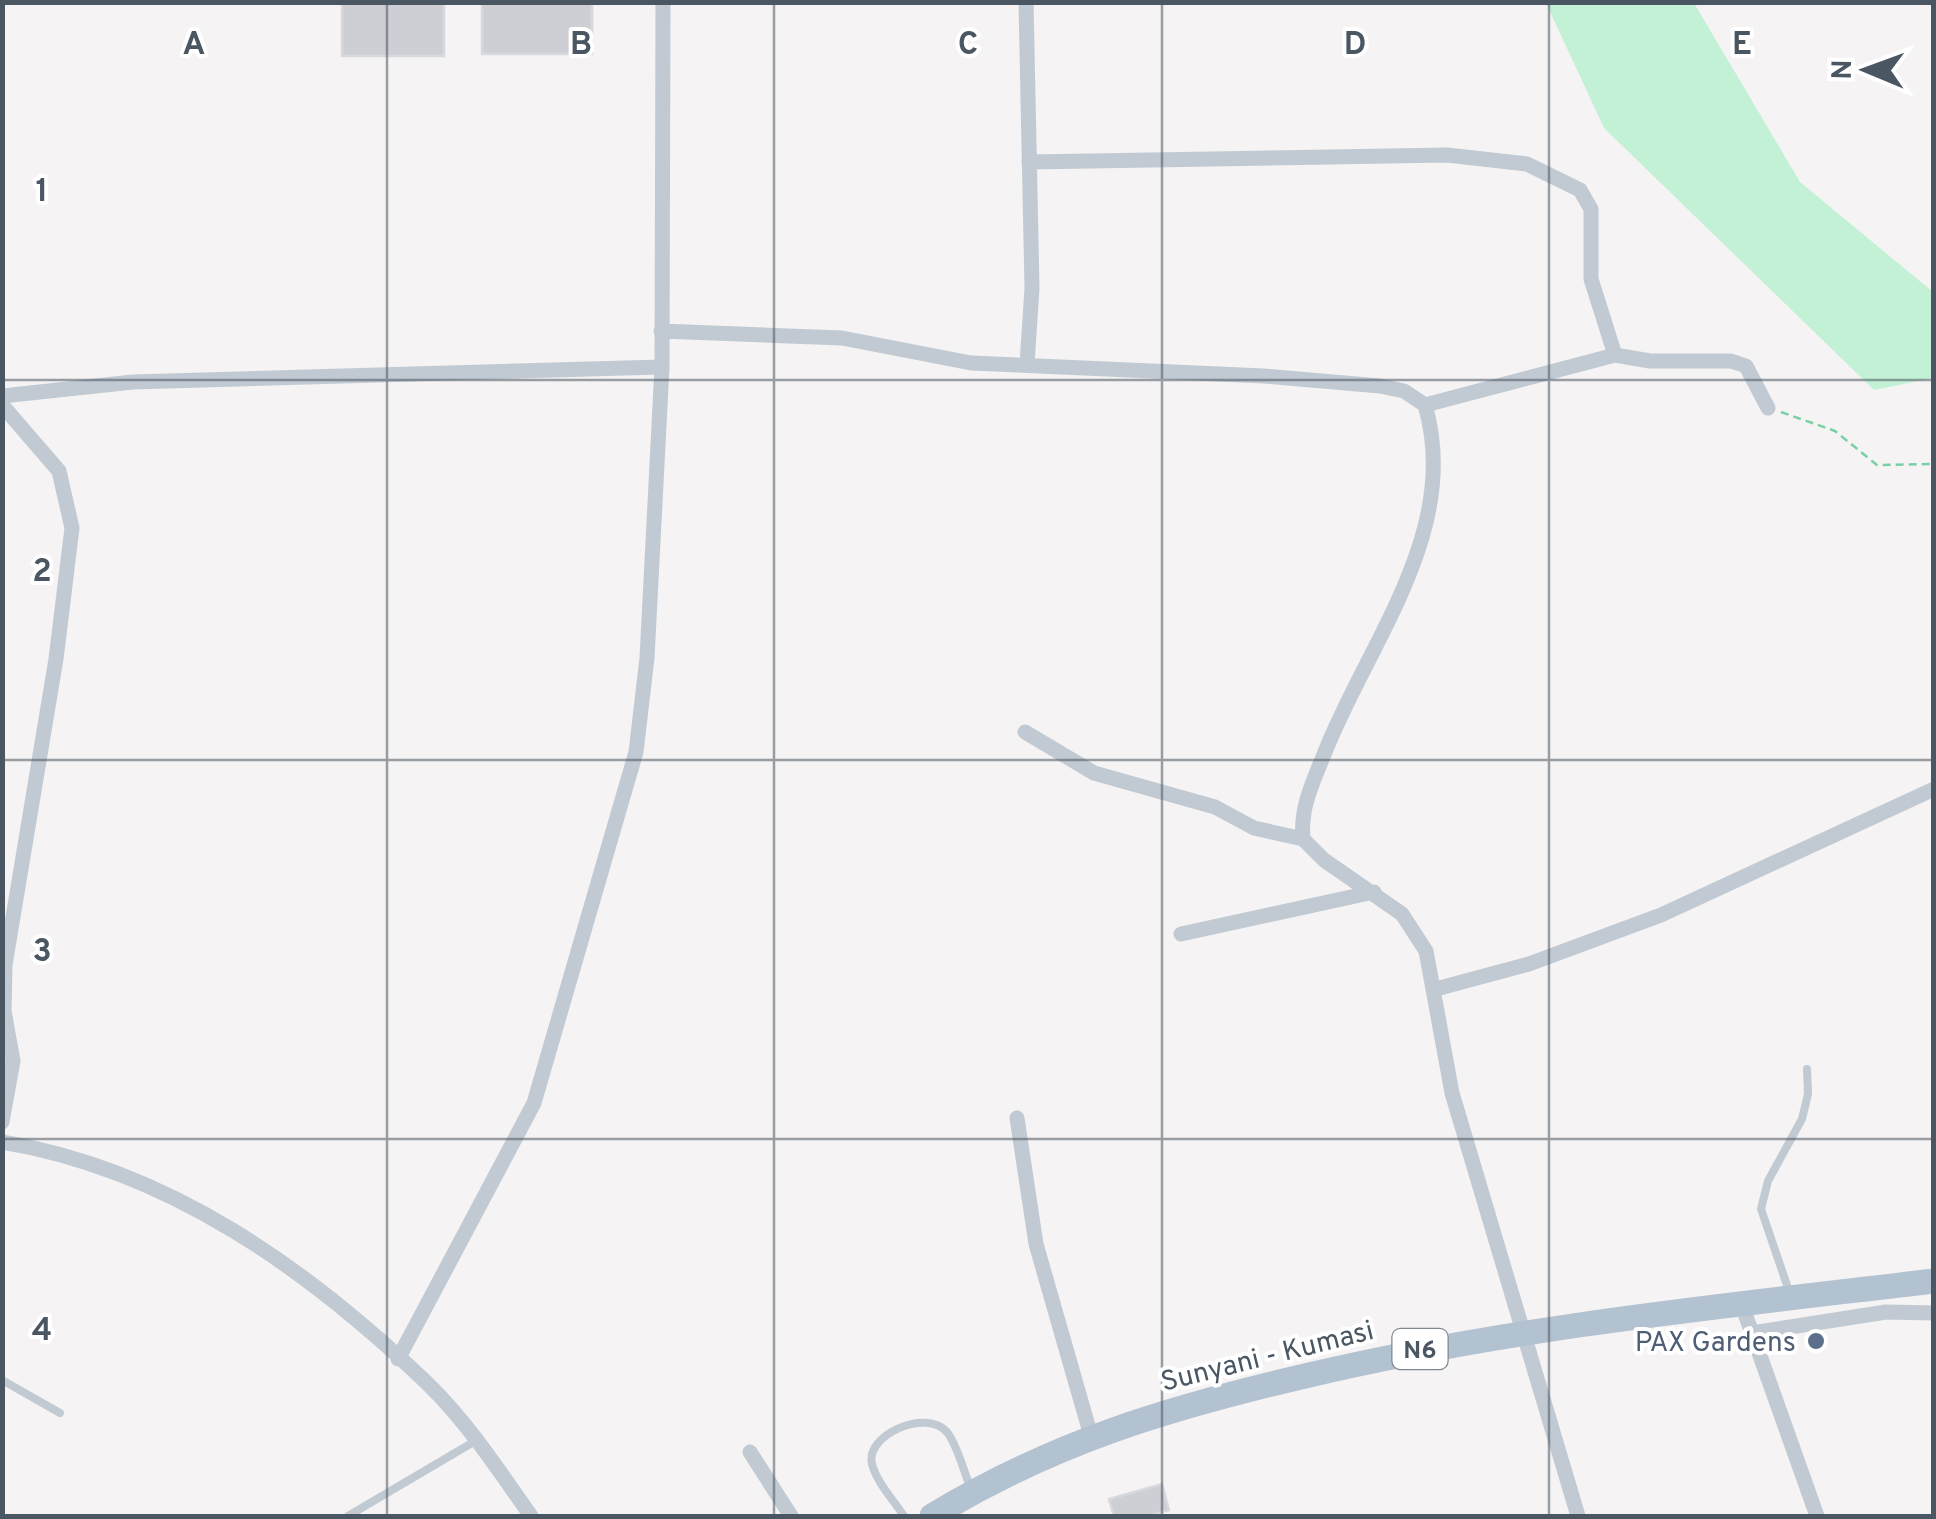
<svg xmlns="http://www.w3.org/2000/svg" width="1936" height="1519" font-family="Overpass,sans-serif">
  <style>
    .green { fill: #c3f1d5 }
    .building { fill: #cdcfd5; stroke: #d7d9de; stroke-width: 2.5 }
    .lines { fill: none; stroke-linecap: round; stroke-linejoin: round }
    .path { stroke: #7ad0a6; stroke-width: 2.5; stroke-dasharray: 8 5; stroke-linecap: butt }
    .lane { stroke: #c1cad2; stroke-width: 8 }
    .street { stroke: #c1cad2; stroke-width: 15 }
    .primary { stroke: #b3c2d1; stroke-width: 25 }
    .grid { fill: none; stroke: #4a5661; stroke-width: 2.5; stroke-opacity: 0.55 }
    .service-dot { fill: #5c6f8a; stroke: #fff; stroke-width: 4 }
    .labels { text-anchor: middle; stroke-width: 8; stroke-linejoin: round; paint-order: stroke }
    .shield { fill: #fff; stroke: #808990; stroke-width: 2.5 }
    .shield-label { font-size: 25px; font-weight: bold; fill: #4a5661 }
    .service-label { font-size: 28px; fill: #4e5e75; stroke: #fff; text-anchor: end }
    .street-label { font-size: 28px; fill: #4a5661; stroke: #fff }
    .grid-label { font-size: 32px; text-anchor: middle; font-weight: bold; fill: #4a5661; stroke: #fff; stroke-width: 8; stroke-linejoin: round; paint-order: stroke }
  </style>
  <rect width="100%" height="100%" fill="#f5f3f3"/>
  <path class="green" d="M 1546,3 L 1694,3 L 1800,182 L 1933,292 L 1933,378 L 1874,390 L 1604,128 Z"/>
  <path class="building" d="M 342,2 L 444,2 L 444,56 L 342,56 Z
    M 482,3 L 592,3 L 592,54 L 482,54 Z
    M 1162,1484 L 1169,1510 L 1146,1516 L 1114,1516 L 1109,1499 Z"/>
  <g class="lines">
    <path class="path" d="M 1781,412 L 1835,431 L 1877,465 L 1934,464"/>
    <path class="lane" d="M 1790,1294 L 1761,1209 L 1768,1181 L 1802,1119 L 1808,1094 L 1807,1069
      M 2,1380 L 60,1413
      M 348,1516 L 477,1440
      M 904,1516 C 894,1501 876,1481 872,1464 C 865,1435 926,1408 947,1432 C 958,1446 964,1473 971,1489"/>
    <path class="street" d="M 1026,2 L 1032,288 L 1027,364
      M 1029,162 L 1447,155 L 1527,164 L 1580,190 L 1591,209 L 1591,279 L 1615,355
      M 661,331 L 842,338 L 971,363 L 1264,376 L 1380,386 L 1404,391 L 1425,405
      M 2,396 L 133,382 L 662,367
      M 2,405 L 59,471 L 72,528 L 56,659 L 5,965 L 4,1011 L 13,1061 L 2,1122
      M 1025,732 L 1094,773 L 1215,807 L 1254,828 L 1303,839 L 1324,860 L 1402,914 L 1426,951 L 1452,1093 L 1578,1516
      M 1303,839 C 1300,807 1313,782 1325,752 C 1368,643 1462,530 1425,405 L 1615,355 L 1650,361 L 1731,361 L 1746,366 L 1768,408
      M 1181,934 L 1374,892
      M 1436,989 L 1529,964 L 1661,915 L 1934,789
      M 1017,1118 L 1036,1244 L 1091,1436
      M 2,1142 C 168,1169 308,1269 428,1384 C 468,1423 499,1471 531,1516
      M 1742,1305 L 1817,1516
      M 1752,1333 L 1886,1312 L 1934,1313
      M 398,1359 L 534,1103 L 636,752 L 647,658 L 662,367 L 663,2
      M 750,1452 L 791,1516"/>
    <path class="primary" d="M 932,1516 C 1054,1442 1168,1408 1305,1376 C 1512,1327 1723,1306 1934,1281"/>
  </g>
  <path class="grid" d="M 387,2 L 387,1516M 774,2 L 774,1516M 1162,2 L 1162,1516M 1549,2 L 1549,1516M 2,380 L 1934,380M 2,760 L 1934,760M 2,1139 L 1934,1139"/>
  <circle class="service-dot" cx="1816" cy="1341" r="10"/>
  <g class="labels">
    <rect class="shield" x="1392.5" y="1329" width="55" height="40" rx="8"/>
    <g class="shield-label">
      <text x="1420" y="1358">N6</text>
    </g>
    <g class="service-label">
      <text x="1796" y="1351">PAX Gardens</text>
    </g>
    <g class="street-label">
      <text transform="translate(1267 1355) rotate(-14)" y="10">Sunyani - Kumasi</text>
    </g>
  </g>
  <g class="grid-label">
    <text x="194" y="54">A</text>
    <text x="581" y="54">B</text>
    <text x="968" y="54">C</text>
    <text x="1355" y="54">D</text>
    <text x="1742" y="54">E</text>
    <text x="42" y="201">1</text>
    <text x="42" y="581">2</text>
    <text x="42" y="961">3</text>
    <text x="42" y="1340">4</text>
  </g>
  <rect width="1936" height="1519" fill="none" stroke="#4a5661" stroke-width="10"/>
  <g transform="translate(1866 70) rotate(271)" stroke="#ffffff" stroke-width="8" paint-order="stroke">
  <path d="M0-8L18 38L0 25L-18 38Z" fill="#4a5661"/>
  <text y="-15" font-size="28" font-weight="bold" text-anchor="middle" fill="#4a5661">N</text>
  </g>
</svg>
